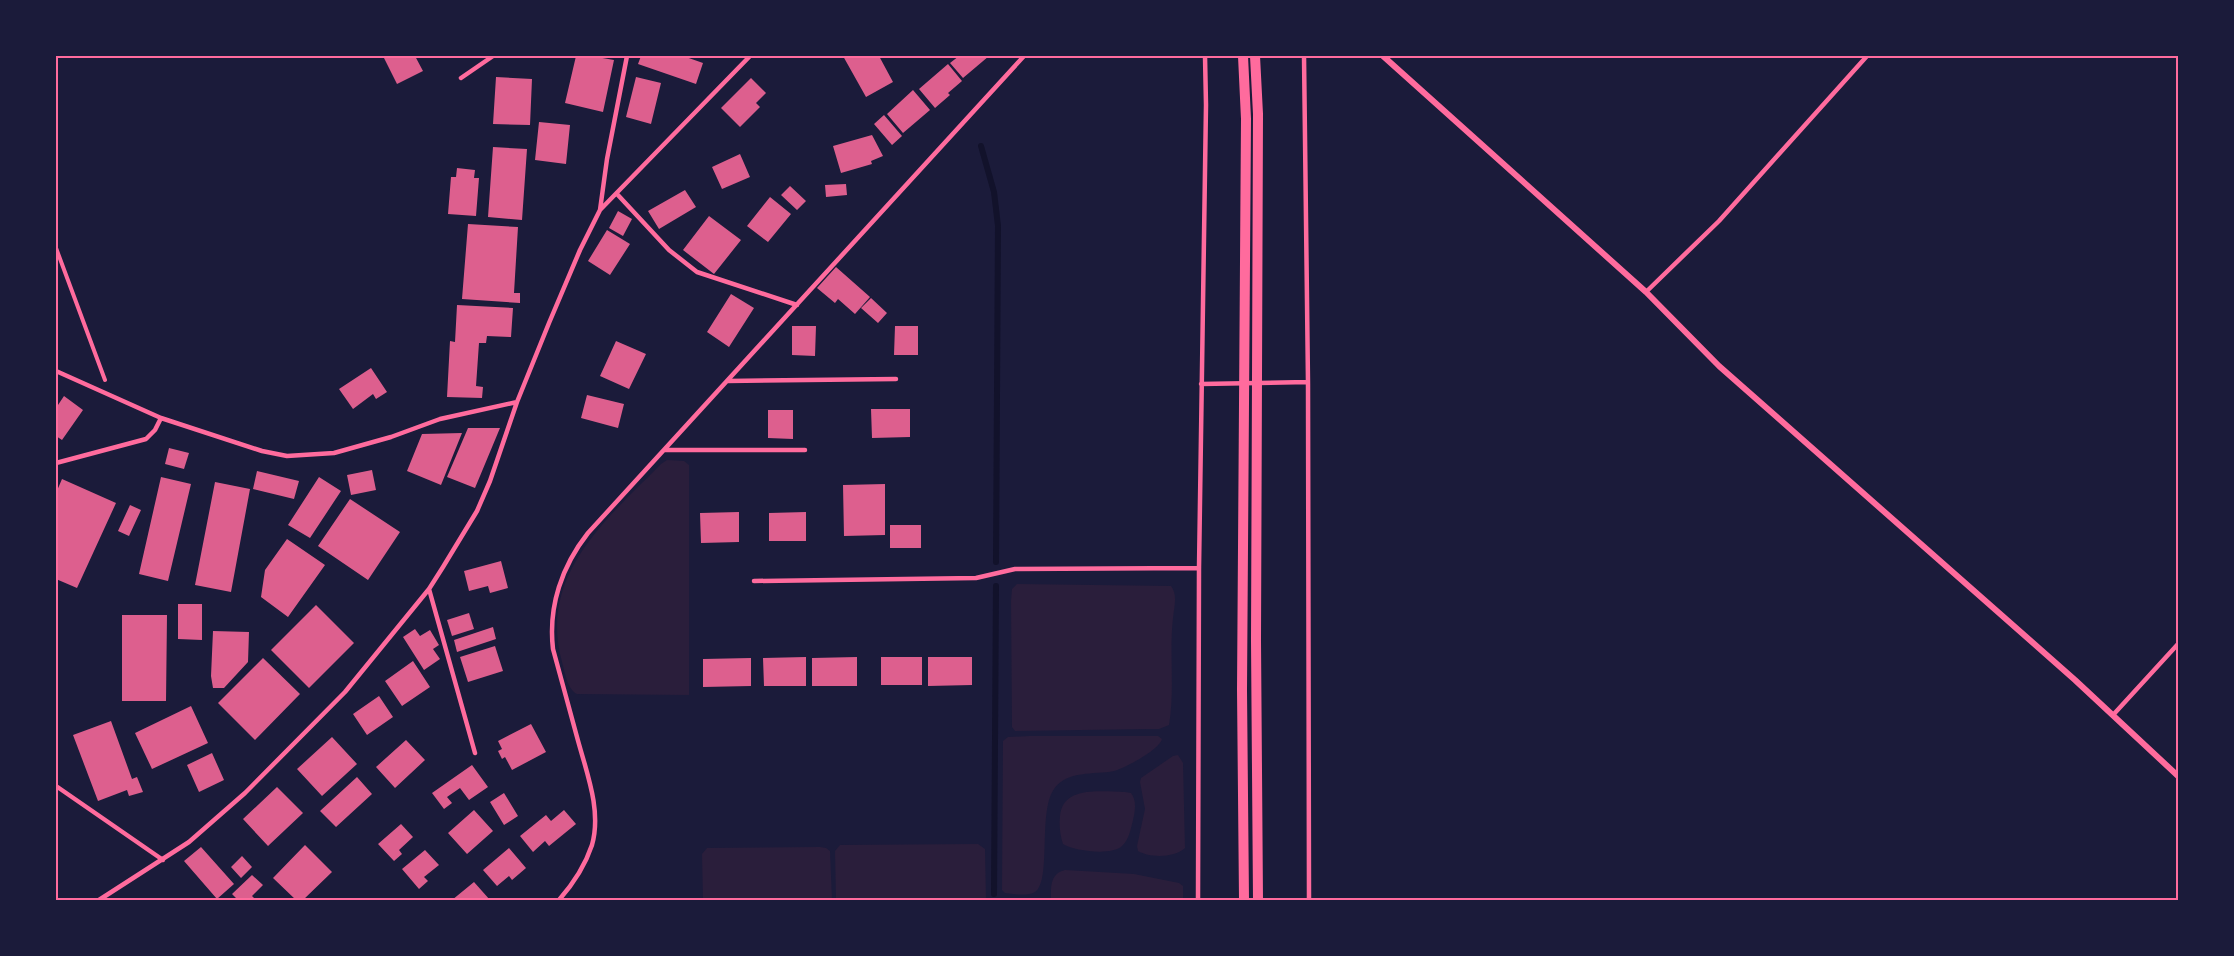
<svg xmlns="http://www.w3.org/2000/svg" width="2234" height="956" font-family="Quicksand,sans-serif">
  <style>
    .green { fill: #2a1e3b }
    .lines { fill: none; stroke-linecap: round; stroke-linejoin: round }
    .stream { stroke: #12122b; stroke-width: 6 }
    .building { fill: #dd5f8e }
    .path { stroke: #ff6b9d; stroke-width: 4 }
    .service { stroke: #ff6b9d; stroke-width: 4.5 }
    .minor { stroke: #ff6b9d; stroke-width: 6 }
    .tertiary { stroke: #ff6b9d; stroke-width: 10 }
    .neatline { fill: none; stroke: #ff6b9d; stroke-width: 2 }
  </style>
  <rect width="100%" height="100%" fill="#1b1b3a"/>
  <path class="green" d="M 667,460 L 684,461 L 689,465 L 689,695 L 577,694 C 567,689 565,672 562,662 C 538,575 606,520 661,464 Z
    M 1017,584 L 1171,586 C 1178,595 1174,607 1173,618 C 1169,653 1175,690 1169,725 L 1159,729 L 1147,729 L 1015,731 L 1012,727 L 1011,601 L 1012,589 Z
    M 1030,736 L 1158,736 L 1162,739 C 1159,750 1125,768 1114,771 C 1094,775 1067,770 1054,789 C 1037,813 1053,886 1033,893 C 1025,896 1014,894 1005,893 L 1002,890 L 1003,741 L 1008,737 Z
    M 1178,755 L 1183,763 L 1185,848 C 1174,858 1150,858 1138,851 L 1137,846 L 1145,809 L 1140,782 L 1141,778 L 1173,756 Z
    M 1125,792 L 1131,793 C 1137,801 1135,811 1133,820 C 1131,828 1129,840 1122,846 C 1112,856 1074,851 1063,844 C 1060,835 1059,825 1060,816 C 1063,785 1102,792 1125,792 Z
    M 978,844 L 985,849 L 986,900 L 836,900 L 835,851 L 840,845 Z
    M 820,847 L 826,848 L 830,851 L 832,900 L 703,900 L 702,854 L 707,848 Z
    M 1065,870 L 1134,874 L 1179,883 L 1183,886 L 1183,900 L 1051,900 C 1051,886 1050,874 1065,870 Z"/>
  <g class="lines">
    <path class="stream" d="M 981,146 L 994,192 L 998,226 L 996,562
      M 994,894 L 996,586"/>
  </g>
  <path class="building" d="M 383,56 L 415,56 L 423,71 L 397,84 Z
    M 576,56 L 591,56 L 614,60 L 603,112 L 565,103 Z
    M 641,56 L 683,56 L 703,63 L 696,84 L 638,64 Z
    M 843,56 L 879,56 L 893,82 L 866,97 Z
    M 959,56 L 989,56 L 963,78 L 950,63 Z
    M 948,64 L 962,81 L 948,93 L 950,95 L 935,108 L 919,89 Z
    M 496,77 L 532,79 L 530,125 L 493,124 Z
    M 636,77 L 661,83 L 651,124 L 626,117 Z
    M 751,78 L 766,93 L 756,103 L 760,107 L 740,127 L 721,108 Z
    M 913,90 L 930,110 L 903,133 L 887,114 Z
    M 884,115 L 902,136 L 892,145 L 874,124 Z
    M 539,122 L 570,125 L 566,164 L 535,160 Z
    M 872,135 L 883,156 L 871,161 L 872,164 L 841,173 L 833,146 Z
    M 493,147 L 527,149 L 522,220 L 488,217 Z
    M 740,154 L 750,177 L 722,189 L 712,167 Z
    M 457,168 L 475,170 L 474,178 L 479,178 L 476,216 L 448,214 L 451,177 L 456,177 Z
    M 846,184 L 847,195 L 826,197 L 825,185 Z
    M 790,186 L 806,201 L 797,210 L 781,195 Z
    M 685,190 L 696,207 L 659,229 L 648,211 Z
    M 770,197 L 791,214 L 768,242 L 747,226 Z
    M 618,211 L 632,219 L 623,236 L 609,228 Z
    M 709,216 L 741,240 L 714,274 L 683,250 Z
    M 468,224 L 518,227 L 514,293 L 520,293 L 520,303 L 462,299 Z
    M 607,230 L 630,244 L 610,275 L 588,261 Z
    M 836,267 L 870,297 L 855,314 L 838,299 L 835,303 L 817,288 Z
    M 731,294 L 754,308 L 729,347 L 707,332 Z
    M 871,298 L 887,313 L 878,323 L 861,308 Z
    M 457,305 L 513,308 L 511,337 L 487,336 L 486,343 L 479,343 L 476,386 L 483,387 L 482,398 L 447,397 L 450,341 L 455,342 Z
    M 792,326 L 816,326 L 815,356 L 792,355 Z
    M 895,326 L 918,326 L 918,355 L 894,355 Z
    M 616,341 L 646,354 L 629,389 L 600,376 Z
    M 371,368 L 387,392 L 376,399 L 373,394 L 353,409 L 339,389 Z
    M 587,395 L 624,404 L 618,428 L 581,418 Z
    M 64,396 L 83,410 L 62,440 L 56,436 L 56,408 Z
    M 871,409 L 910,409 L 910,437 L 872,438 Z
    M 768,410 L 793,410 L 793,439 L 768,438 Z
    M 468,428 L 500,428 L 475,488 L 447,477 Z
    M 462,433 L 441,485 L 407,471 L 422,434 Z
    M 169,448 L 189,453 L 184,469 L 165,464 Z
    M 372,470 L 376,490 L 351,495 L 347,475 Z
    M 257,471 L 299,481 L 294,499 L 253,489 Z
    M 161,477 L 191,484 L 168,581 L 139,574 Z
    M 319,477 L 341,491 L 310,538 L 288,525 Z
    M 62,479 L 116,503 L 77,588 L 56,579 L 56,493 Z
    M 215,482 L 250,489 L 231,592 L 195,585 Z
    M 885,484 L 885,535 L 844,536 L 843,485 Z
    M 350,499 L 400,532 L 368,580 L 318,546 Z
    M 130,505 L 141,510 L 129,536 L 118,531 Z
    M 739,512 L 739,542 L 701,543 L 700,513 Z
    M 806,512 L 806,541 L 769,541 L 769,513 Z
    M 890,525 L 921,525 L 921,548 L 890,548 Z
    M 287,539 L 325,565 L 288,617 L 261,597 L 265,570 Z
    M 501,561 L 508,588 L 490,593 L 488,586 L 469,591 L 464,571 Z
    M 178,604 L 202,604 L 202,640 L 178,639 Z
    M 316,605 L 354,643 L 309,688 L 271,650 Z
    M 469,613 L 474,629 L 452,636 L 447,620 Z
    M 122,615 L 167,615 L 166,701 L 122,701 Z
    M 493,627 L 496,639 L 457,652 L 454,640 Z
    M 415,629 L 420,636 L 430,630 L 439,645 L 433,649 L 440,659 L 424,670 L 403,637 Z
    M 213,631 L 249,632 L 248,662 L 224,688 L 213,688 L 211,676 Z
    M 495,646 L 503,671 L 468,682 L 460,657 Z
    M 806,657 L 806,686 L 764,686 L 763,658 Z
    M 857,657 L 857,686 L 812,686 L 812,658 Z
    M 881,657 L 922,657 L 922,685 L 881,685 Z
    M 928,657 L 972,657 L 972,685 L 928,686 Z
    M 263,658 L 300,694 L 255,740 L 218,703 Z
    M 751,658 L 751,686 L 703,687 L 703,659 Z
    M 413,661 L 430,687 L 402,706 L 385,681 Z
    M 379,696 L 393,717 L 367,735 L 353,714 Z
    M 191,706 L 208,743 L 152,769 L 135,733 Z
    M 111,721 L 132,779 L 137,777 L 143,792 L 129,796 L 127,790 L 98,801 L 73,735 Z
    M 531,724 L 546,752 L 512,770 L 505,757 L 502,759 L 498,751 L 502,749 L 498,741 Z
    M 332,737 L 357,764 L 322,796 L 297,769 Z
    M 406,740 L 425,760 L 395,788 L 376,767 Z
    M 212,753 L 224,780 L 199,792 L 187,765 Z
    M 472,765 L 488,787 L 469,800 L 460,788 L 447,797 L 452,803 L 444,809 L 432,793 Z
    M 357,777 L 372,794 L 336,827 L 320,811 Z
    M 277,787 L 303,813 L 268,846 L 243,819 Z
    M 504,793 L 518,816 L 504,825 L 490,802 Z
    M 474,810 L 493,831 L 467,854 L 448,833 Z
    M 564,810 L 576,824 L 549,846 L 545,841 L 533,852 L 520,836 L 546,815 L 551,821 Z
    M 401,824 L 413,837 L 399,850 L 402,854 L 394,861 L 378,844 Z
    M 305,845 L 332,872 L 303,900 L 296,900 L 273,878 Z
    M 201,847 L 234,884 L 217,899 L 184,861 Z
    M 509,848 L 526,868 L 512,880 L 509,876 L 497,886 L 483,870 Z
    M 425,850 L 439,865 L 424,877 L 428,881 L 419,889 L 402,869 Z
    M 242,856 L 252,867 L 241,878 L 231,867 Z
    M 252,875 L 263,885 L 252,896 L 256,900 L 238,900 L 232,894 Z
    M 474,882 L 490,900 L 452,900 Z"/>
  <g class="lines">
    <path class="path" d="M 56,248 L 105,380"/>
    <path class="service" d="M 1304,56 L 1308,382 L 1309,900
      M 461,78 L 493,56
      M 617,194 L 669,250 L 697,272 L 797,305
      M 600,210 L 750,56
      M 1646,292 L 1719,221 L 1867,56
      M 56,371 L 161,418 L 262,451 L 287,456 L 334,453 L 391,437 L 440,419 L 517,402
      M 727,381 L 896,379
      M 1201,384 L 1308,382
      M 664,450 L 805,450
      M 56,463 L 146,439 L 155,430 L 161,418
      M 754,581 L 976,578 L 1015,569 L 1199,568
      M 429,589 L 475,753
      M 2113,715 L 2178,644
      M 56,786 L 163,860
      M 99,900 L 189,842 L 245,793 L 345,692 L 429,589 L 443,567 L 477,511 L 490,481 L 517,402 L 549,323 L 580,250 L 600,210 L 607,159 L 627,56
      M 559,900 C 573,884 585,866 592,845 C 602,810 586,771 577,737 C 569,708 561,678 553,649 C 548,606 562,566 588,533 L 1024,56
      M 1198,900 L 1199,568 L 1206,105 L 1205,56"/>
    <path class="minor" d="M 1383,56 L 1646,292 L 1719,366 L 2075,680 L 2178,776"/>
    <path class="tertiary" d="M 1243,56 L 1246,119 L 1242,690 L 1244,900
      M 1255,56 L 1258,114 L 1256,641 L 1258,900"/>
  </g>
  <rect width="2234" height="956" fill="none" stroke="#1b1b3a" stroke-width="114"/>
  <rect x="57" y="57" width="2120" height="842" class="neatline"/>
</svg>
